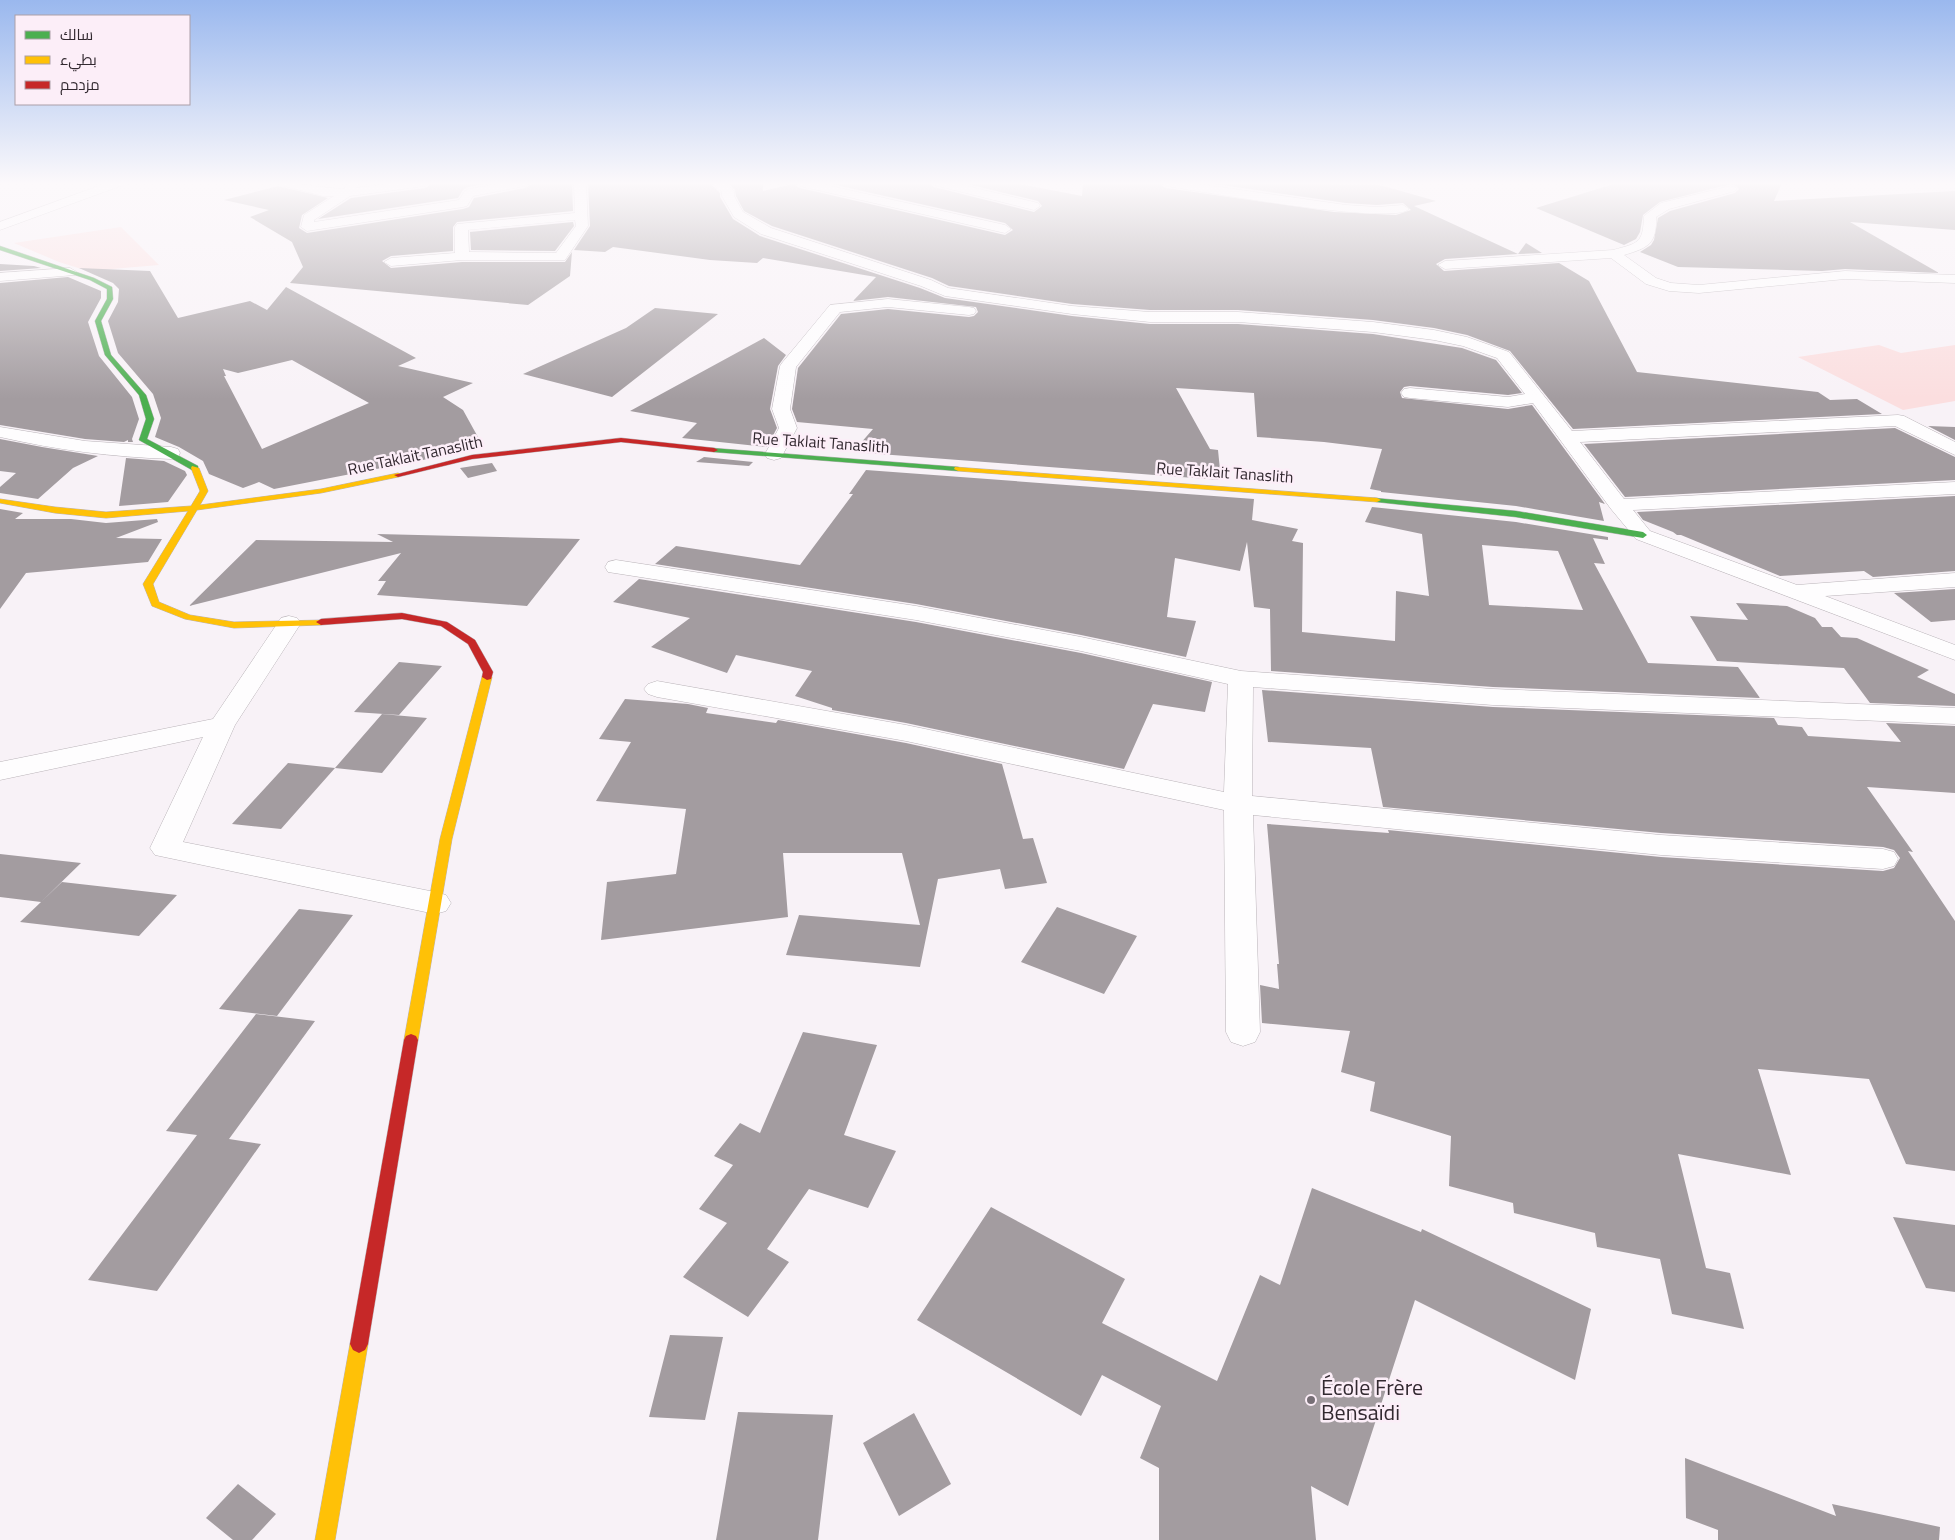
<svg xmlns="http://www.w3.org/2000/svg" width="1955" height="1540" font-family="'Titillium Web',Cairo,sans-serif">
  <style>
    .green { fill: #fbdedf }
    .building { fill: #a39ca0; fill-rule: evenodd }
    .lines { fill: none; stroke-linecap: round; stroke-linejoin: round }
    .street-casing { stroke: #bab4b9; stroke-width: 1 }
    .fast-casing { stroke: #bab4b9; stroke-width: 1 }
    .slow-casing { stroke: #bab4b9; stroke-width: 1 }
    .jam-casing { stroke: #bab4b9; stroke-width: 1 }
    .street { fill: #fefdfe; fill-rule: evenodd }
    .fast { fill: #4caf50; fill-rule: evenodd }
    .slow { fill: #ffc107; fill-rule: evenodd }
    .jam { fill: #c62828; fill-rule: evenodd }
    .poi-dot { fill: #776f76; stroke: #fceef8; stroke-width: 2 }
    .labels { text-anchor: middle; stroke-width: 5; stroke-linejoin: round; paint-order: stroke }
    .far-street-label { font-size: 16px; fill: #322930; stroke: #fceef8 }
    .near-poi-label { font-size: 22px; fill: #322930; stroke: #fceef8; text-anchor: start }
  </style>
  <rect width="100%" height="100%" fill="#f8f2f7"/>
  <path class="green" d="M 121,227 L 159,265 L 88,271 L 59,262 L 14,243 Z
    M 1879,345 L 1901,353 L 1955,345 L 1955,401 L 1903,410 L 1798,357 Z"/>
  <path class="building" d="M 433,183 L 491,183 L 468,187 L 463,190 L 458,198 L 318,219 L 351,198 L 425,188 Z
    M 533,183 L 572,183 L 573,211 L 457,222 L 453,227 L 453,251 L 391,256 L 382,261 L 391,268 L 462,262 L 565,262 L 572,252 L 570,276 L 528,305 L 290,283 L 303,267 L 292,242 L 250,217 L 269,210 L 224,200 L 278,186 L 328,198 L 302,215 L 299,228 L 307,233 L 463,209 L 469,207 L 474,198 L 525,188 Z
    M 588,183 L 710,183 L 720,193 L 720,197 L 733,219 L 760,236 L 920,288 L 945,298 L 1072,316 L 1150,324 L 1238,324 L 1373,334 L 1462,348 L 1496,360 L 1522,393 L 1508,395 L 1410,386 L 1404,387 L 1400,392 L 1402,398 L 1508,409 L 1532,405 L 1605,504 L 1599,502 L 1604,521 L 1516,506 L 1381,492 L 1381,491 L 1370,489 L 1382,449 L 1324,442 L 1257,437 L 1254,393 L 1176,388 L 1210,449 L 1218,450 L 1221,480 L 853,452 L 873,429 L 797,422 L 792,409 L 798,368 L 841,314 L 888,309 L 969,317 L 974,316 L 978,312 L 976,307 L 888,297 L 853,301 L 876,277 L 763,258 L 757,263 L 710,260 L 613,247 L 605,252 L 574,250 L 590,226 Z
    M 728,183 L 763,183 L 763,191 L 793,184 L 800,188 L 1005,235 L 1013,230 L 1005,223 L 827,183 L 930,183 L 934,187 L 1034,212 L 1042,206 L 1038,201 L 963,183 L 1015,183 L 1082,196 L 1083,183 L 1158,183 L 1166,188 L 1334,212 L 1396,215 L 1411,210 L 1403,203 L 1377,205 L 1346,203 L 1207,183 L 1380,185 L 1436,201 L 1414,206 L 1518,254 L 1445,259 L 1436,264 L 1444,271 L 1559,263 L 1589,281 L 1637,372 L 1818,392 L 1830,400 L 1857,399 L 1882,414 L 1573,429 L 1510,351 L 1467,335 L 1434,328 L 1373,320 L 1238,310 L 1150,310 L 1072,304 L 949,286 L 932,278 L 772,226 L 744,211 L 736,196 L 735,190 Z
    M 1617,183 L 1782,183 L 1774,201 L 1955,191 L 1955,230 L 1850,222 L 1939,273 L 1845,269 L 1822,271 L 1678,267 L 1640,252 L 1651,245 L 1654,240 L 1658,218 L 1670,211 L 1735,193 L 1739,189 L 1736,186 L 1731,184 L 1660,202 L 1643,215 L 1640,232 L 1636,239 L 1624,245 L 1536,208 Z
    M 573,222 L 574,226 L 555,251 L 471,250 L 470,232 Z
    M 1526,243 L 1542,253 L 1518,254 Z
    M 0,264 L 34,266 L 41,268 L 0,271 Z
    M 79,268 L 150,271 L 178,318 L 250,301 L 267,310 L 286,287 L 416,358 L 398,366 L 473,383 L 443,397 L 463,410 L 484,448 L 274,489 L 259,482 L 243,488 L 209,474 L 203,461 L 179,447 L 155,437 L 161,418 L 153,394 L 118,353 L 108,321 L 118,302 L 119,289 L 113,283 ZM 292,360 L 369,403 L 262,449 L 224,376 L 226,376 L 223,369 L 238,373 Z
    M 68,277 L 101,291 L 101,298 L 88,322 L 99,356 L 132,397 L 139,419 L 132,439 L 133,442 L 128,442 L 128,440 L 124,442 L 85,439 L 0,425 L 0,283 Z
    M 655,308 L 718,314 L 612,397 L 523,374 L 626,328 Z
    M 764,338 L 786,355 L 778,366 L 770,409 L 777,428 L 767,447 L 682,438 L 697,423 L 630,411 Z
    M 1928,426 L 1955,427 L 1955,440 Z
    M 1895,428 L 1955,457 L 1955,480 L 1625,497 L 1584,444 Z
    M 0,439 L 42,447 L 98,456 L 73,468 L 38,499 L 0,493 L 0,487 L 16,473 L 0,471 Z
    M 704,457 L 753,462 L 749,466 L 696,462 Z
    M 126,458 L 164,461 L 185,471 L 187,475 L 168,502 L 119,506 Z
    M 492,463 L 497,471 L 468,478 L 460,468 Z
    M 866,470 L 1254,499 L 1252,520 L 1298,529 L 1292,541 L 1303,543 L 1302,632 L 1395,641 L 1396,591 L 1429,596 L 1422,534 L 1365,522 L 1372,507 L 1516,522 L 1608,537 L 1608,540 L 1593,538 L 1605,564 L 1594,563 L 1648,663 L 1738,667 L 1760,698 L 1493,687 L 1271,671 L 1270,609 L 1254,607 L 1247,542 L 1240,571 L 1175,558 L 1167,617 L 1196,621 L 1186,657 L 1081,635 L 916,604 L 655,564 L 676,546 L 800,565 L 853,494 L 849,494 ZM 1482,545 L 1558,551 L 1583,610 L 1489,605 Z
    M 1955,496 L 1955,571 L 1873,577 L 1864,571 L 1780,576 L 1681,535 L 1677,535 L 1673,532 L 1643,520 L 1637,512 Z
    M 0,509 L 23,513 L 15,519 L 71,519 L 106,523 L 157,519 L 158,522 L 116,538 L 162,539 L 148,562 L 26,573 L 0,609 Z
    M 377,534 L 580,539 L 527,606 L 377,595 L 386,581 L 378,581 L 401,553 L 189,606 L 256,540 L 393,542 Z
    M 639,579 L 916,622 L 1081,653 L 1212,682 L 1205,712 L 1153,704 L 1124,769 L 906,723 L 832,710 L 832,708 L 795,696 L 812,671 L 736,655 L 727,673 L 651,647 L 690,618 L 613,602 Z
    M 1955,589 L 1955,620 L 1931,622 L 1894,593 Z
    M 1736,603 L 1787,606 L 1815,618 L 1822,627 L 1832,627 L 1841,637 L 1857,638 L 1929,670 L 1917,677 L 1955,694 L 1955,706 L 1870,703 L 1844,668 L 1717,661 L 1690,616 L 1748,620 Z
    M 399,662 L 442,666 L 399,715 L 354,712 Z
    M 1262,690 L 1493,707 L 1774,718 L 1778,725 L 1802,727 L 1808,736 L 1901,742 L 1886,723 L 1955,726 L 1955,793 L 1867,787 L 1913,852 L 1908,851 L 1955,921 L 1955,1171 L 1906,1164 L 1869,1079 L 1758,1069 L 1791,1175 L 1678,1154 L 1706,1268 L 1730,1273 L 1744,1329 L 1672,1314 L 1660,1259 L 1597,1247 L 1595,1233 L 1514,1213 L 1513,1203 L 1449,1186 L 1451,1136 L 1370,1111 L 1375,1082 L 1341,1072 L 1350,1031 L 1262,1023 L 1260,985 L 1279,989 L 1277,964 L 1279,964 L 1267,824 L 1389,833 L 1388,830 L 1661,857 L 1883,871 L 1894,868 L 1900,858 L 1894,850 L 1883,847 L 1661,833 L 1383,807 L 1371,748 L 1268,742 Z
    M 625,699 L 688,704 L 708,708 L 706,713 L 776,723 L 778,720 L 906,743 L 1002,764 L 1023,839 L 1033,838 L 1047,883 L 1005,889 L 1000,869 L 938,879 L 920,967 L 786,955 L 799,915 L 920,925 L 902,853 L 783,853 L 788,917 L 601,940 L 607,882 L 676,874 L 686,809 L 596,801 L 631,742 L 599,739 Z
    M 382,714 L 427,718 L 382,773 L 335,768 Z
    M 288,763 L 335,768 L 281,829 L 232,824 Z
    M 0,854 L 81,863 L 41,902 L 0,897 Z
    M 62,882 L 177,895 L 139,936 L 20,922 Z
    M 1057,907 L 1137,936 L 1104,994 L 1021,962 Z
    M 299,909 L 353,915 L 277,1016 L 219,1009 Z
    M 256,1014 L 315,1021 L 229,1139 L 261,1144 L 157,1291 L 88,1280 L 197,1135 L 166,1131 Z
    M 803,1032 L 877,1045 L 844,1135 L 896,1151 L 868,1208 L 809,1189 L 767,1249 L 789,1262 L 748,1317 L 683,1277 L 727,1223 L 699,1209 L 733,1165 L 714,1156 L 740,1123 L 760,1133 Z
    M 1312,1188 L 1421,1232 L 1422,1229 L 1591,1309 L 1575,1380 L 1415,1300 L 1348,1506 L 1311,1486 L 1316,1540 L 1159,1540 L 1159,1468 L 1140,1458 L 1161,1406 L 1102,1375 L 1081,1416 L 917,1320 L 991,1207 L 1125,1279 L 1102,1323 L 1217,1381 L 1260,1275 L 1280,1285 Z
    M 1893,1217 L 1955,1225 L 1955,1292 L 1926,1288 Z
    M 670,1335 L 723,1337 L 705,1420 L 649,1417 Z
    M 738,1412 L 833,1415 L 818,1540 L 716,1540 Z
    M 914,1413 L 951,1484 L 899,1516 L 863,1443 Z
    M 1685,1458 L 1836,1516 L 1832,1504 L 1940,1527 L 1939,1540 L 1718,1540 L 1718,1530 L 1686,1518 Z
    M 238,1484 L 276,1514 L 252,1540 L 233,1540 L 206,1518 Z"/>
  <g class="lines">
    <g class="street-casing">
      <path id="street" d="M 107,183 L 125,183 L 123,185 L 0,230 L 0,222 Z
        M 278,183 C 301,183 321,188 344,189 L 348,183 L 360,183 L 356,188 L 396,183 L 431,183 L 425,186 L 350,196 L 314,220 L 314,222 L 459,200 L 465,191 L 469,189 L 504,183 L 531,183 L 525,186 L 473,196 L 467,206 L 463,207 L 307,231 L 301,227 L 304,215 L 334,196 L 323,196 L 280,185 Z
        M 574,183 L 586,183 L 588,226 L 565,260 L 462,260 L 391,266 L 384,262 L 391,258 L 455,253 L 455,227 L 457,224 L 575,213 ZM 575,220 L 576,226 L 556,253 L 469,252 L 468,230 Z
        M 712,183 L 725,183 L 734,191 L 734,196 L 743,212 L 771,228 L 931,280 L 948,288 L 1072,306 L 1150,312 L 1238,312 L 1373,322 L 1434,330 L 1467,337 L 1509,352 L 1572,431 L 1898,415 L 1904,416 L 1955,442 L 1955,455 L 1895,426 L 1580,442 L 1624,499 L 1955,482 L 1955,494 L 1633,510 L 1650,531 L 1797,585 L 1955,573 L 1955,587 L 1825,596 L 1955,645 L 1955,660 L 1636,539 L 1611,509 L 1533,403 L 1508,407 L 1410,398 L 1404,397 L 1401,393 L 1404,389 L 1410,388 L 1508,397 L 1525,394 L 1497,358 L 1463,346 L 1434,340 L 1373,332 L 1238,322 L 1150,322 L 1072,314 L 945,296 L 921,286 L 761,234 L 734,217 L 722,196 L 722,192 Z
        M 794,183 L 817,183 L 1005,225 L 1011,229 L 1005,233 L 800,186 Z
        M 932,183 L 954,183 L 1038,203 L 1040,206 L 1034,210 L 934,185 Z
        M 1160,183 L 1192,183 L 1346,205 L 1377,207 L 1403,205 L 1409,209 C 1394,226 1199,191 1166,186 Z
        M 1731,186 L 1735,187 L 1737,189 L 1735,191 L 1669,209 L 1656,217 C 1657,244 1648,248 1624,255 L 1656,278 L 1671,283 L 1699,285 L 1845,271 L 1955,275 L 1955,283 L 1845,279 L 1699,293 L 1669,291 L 1646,284 L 1611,258 L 1445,269 L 1438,265 L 1445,261 L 1613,250 C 1638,243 1643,244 1644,216 L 1661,203 Z
        M 70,268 L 77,272 L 75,275 L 0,281 L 0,273 Z
        M 888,299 L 969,307 L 974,308 L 976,311 L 974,314 L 969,315 L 888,307 L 840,312 L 796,367 L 790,409 L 797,428 L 781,458 L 774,460 L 767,458 L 765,454 L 779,428 L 772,409 L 780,366 L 782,363 L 830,305 Z
        M 0,427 L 85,441 L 171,447 L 178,449 L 180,453 L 178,457 L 171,459 C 113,457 57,450 0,437 Z
        M 616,560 L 916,606 L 1081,637 L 1241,671 L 1493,689 L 1955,708 L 1955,724 L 1493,705 L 1253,687 L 1252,796 L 1661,835 L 1883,849 L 1894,852 L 1898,859 L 1894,866 L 1883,869 L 1661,855 L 1253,815 L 1260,1032 L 1255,1042 L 1243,1046 L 1231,1042 L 1226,1032 L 1224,810 L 906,741 L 657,697 L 648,694 L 644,689 L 648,684 L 657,681 L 906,725 L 1224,792 L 1228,684 L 1081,651 L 916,620 L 608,572 L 605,567 L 608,562 Z
        M 289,616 L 297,618 L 301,623 L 235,725 L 183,842 L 435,892 L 446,895 L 451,903 L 446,911 L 435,914 L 155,855 L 150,848 L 203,737 L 0,780 L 0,762 L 213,719 L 281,618 Z"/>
    </g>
    <g class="fast-casing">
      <path id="fast" d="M 0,246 L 94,278 L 112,287 L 113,299 L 101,321 L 111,355 L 146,395 L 154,419 L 147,439 L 198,466 L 198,470 L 192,470 L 139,440 L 146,419 L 139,395 L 105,355 L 95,321 L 107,299 L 107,289 L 90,280 L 0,250 Z
        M 711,448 L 958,467 L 962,469 L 958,471 L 714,452 L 710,450 Z
        M 1374,498 L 1516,511 L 1643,532 L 1647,535 L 1643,538 L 1516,517 L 1377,502 L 1373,500 Z"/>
    </g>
    <g class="slow-casing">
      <path id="slow" d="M 192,466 L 199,468 L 208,491 L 200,505 L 321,489 L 398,473 L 402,475 L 398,477 L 321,493 L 197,510 L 153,584 L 159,602 L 190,615 L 234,622 L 324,620 L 326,622 L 321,625 L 234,628 L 185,619 L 152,606 L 143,584 L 188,511 L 106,518 L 55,513 L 0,503 L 0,499 L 55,507 L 106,512 L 191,506 L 200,491 L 191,468 Z
        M 955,467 L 1377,498 L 1381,500 L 1377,502 L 958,471 L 954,469 Z
        M 487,674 L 492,677 L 452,839 L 418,1040 L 416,1044 L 411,1046 L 406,1044 L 404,1040 L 440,839 L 482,677 Z
        M 359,1335 L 365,1338 L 368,1344 L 335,1540 L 315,1540 L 350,1344 L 353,1338 Z"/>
    </g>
    <g class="jam-casing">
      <path id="jam" d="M 621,438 L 714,448 L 718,450 L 714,452 L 621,442 L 472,459 L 398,477 L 394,475 L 472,455 Z
        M 402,613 L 447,622 L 475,640 L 493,672 L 491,679 L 487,680 L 482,677 L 483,672 L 468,644 L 441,626 L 402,619 L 321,625 L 316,622 L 321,619 Z
        M 411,1034 L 416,1036 L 418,1040 L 368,1344 L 365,1350 L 359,1353 L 353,1350 L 350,1344 L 404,1040 L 406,1036 Z"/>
    </g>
    <use href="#street" class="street"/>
    <use href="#fast" class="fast"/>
    <use href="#slow" class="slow"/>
    <use href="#jam" class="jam"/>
  </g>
  <linearGradient id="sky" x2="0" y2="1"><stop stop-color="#9ab8ee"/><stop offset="0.46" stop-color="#fcf9fb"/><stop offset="1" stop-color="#fcf9fb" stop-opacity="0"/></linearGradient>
  <rect width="1955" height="399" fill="url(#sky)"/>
  <circle class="poi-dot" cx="1311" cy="1400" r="5"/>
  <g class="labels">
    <g class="far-street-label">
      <text transform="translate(821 442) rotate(4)" y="6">Rue Taklait Tanaslith</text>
      <text transform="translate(415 455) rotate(-12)" y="6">Rue Taklait Tanaslith</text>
      <text transform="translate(1225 472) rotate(4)" y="6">Rue Taklait Tanaslith</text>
    </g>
    <g class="near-poi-label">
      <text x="1321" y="1395">École Frère<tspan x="1321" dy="25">Bensaïdi</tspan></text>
    </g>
  </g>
  <rect x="15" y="15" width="175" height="90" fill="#fceef8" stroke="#ab9fa8"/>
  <rect x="25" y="31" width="25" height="8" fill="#4caf50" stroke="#ab9fa8"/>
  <text x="60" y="40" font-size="15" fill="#322930">سالك</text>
  <rect x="25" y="56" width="25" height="8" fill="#ffc107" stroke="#ab9fa8"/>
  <text x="60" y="65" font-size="15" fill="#322930">بطيء</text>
  <rect x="25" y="81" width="25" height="8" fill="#c62828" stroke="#ab9fa8"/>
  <text x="60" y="90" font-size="15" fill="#322930">مزدحم</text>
</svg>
